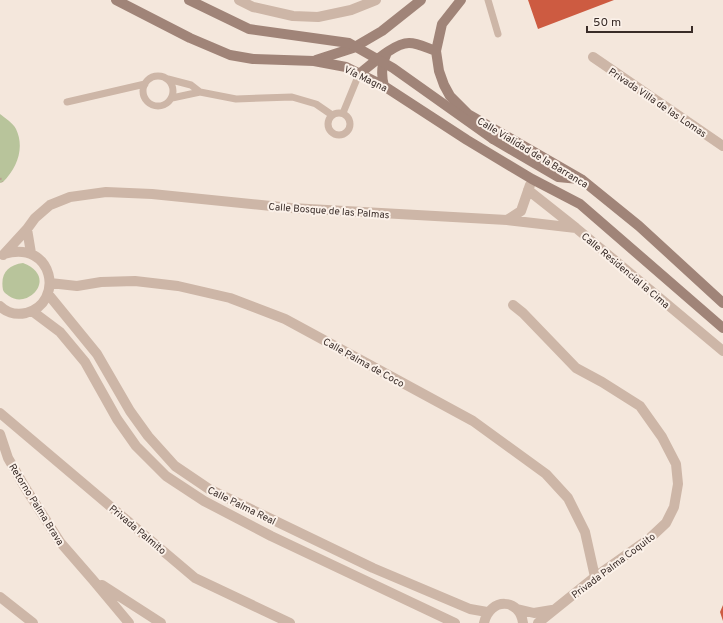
<svg xmlns="http://www.w3.org/2000/svg" width="723" height="623" font-family="Overpass,sans-serif">
  <style>
    .green { fill: #b8c49b }
    .building { fill: #cd5b41 }
    .lines { fill: none; stroke-linecap: round; stroke-linejoin: round }
    .path { stroke: #b8a091; stroke-width: 2.5; stroke-dasharray: 2 2; stroke-linecap: butt }
    .service { stroke: #cdb6a7; stroke-width: 7 }
    .minor { stroke: #cdb6a7; stroke-width: 10 }
    .tertiary { stroke: #cdb6a7; stroke-width: 10 }
    .secondary { stroke: #a08478; stroke-width: 10 }
    .secondary-bridge { stroke: #a08478; stroke-width: 10 }
    .labels { text-anchor: middle; stroke-width: 4; stroke-linejoin: round; paint-order: stroke }
    .street-label { font-size: 10px; fill: #392c28; stroke: #fbf1e9 }
  </style>
  <rect width="100%" height="100%" fill="#f4e7dc"/>
  <path class="green" d="M 0,114 C 5,118 13,123 16,129 C 25,148 17,168 3,182 L 0,183 Z
    M 23,263 C 59,277 28,310 9,296 C 7,294 4,293 3,290 C 0,273 8,265 23,263 Z"/>
  <path class="building" d="M 528,0 L 614,0 L 538,29 Z
    M 723,605 L 723,621 L 720,612 Z"/>
  <g class="lines">
    <path class="path" d="M 0,178 L 2,182"/>
    <path class="service" d="M 488,0 L 498,34
      M143 91a15 15 0 1 1 30 0a15 15 0 1 1-30 0Z
      M 168,79 L 191,85 L 200,92
      M 172,98 L 200,92 L 236,99 L 292,97 L 316,104 L 332,115
      M 67,102 L 145,84
      M328 124a11 11 0 1 1 22 0a11 11 0 1 1-22 0Z
      M 343,113 L 359,74"/>
    <path class="minor" d="M 593,57 L 723,146
      M 528,190 L 576,228 L 723,351
      M 507,220 L 521,211 L 530,185
      M 27,229 L 31,253
      M 3,255 L 27,229 L 35,218 L 50,205 L 70,197 L 106,192 L 152,194 L 291,208 L 507,220 L 576,228
      M 50,283 L 77,286 L 101,282 L 135,281 L 178,286 L 230,298 L 285,319 L 473,421 L 546,474 L 568,498 L 585,532 L 595,577
      M 48,294 L 97,354 L 130,411 L 148,436 L 175,466 L 209,489 L 373,568 L 470,609 L 487,612
      M 513,305 L 523,313 L 576,368 L 602,382 L 640,406 L 662,437 L 676,464 L 678,484 L 674,507 L 666,523 L 650,538 L 595,577 L 538,623
      M 0,306 C 7,313 16,315 26,313 C 65,303 54,239 4,254
      M 32,311 L 60,332 L 85,362 L 117,419 L 136,446 L 166,476 L 204,501 L 271,536 L 455,623
      M 0,413 L 195,578 L 290,623
      M 0,434 L 8,458 L 26,489 L 60,542 L 93,580 L 129,623
      M 102,585 L 161,623
      M 0,597 L 33,623
      M 517,609 L 534,613 L 552,610
      M 484,623 C 490,597 520,598 523,623"/>
    <path class="tertiary" d="M 239,0 L 253,7 L 293,16 L 318,17 L 351,10 L 376,0"/>
    <path class="secondary" d="M 116,0 L 190,38 L 230,55 L 253,59 L 314,61 L 346,67 L 384,86 L 467,140 L 532,179 L 580,204 L 723,328
      M 461,0 L 442,24 L 436,51 L 439,71 L 444,85 L 450,96 L 468,114 L 581,179 L 639,226 L 723,303
      M 316,60 L 353,48 L 382,31 L 421,0
      M 359,74 C 371,65 394,43 409,43 C 418,43 427,48 436,51
      M 384,86 C 381,75 381,66 386,55
      M 493,139 L 558,177 L 579,179"/>
    <path class="secondary-bridge" d="M 189,0 L 249,29 L 349,43 L 393,68 L 493,139"/>
  </g>
  <g class="labels">
    <g class="street-label">
      <text transform="translate(366 78) rotate(26)" y="4">Vía Magna</text>
      <text transform="translate(658 102) rotate(34)" y="4">Privada Villa de las Lomas</text>
      <text transform="translate(533 152) rotate(31)" y="4">Calle Vialidad de la Barranca</text>
      <text transform="translate(329 210) rotate(4)" y="4">Calle Bosque de las Palmas</text>
      <text transform="translate(626 270) rotate(40)" y="4">Calle Residencial la Cima</text>
      <text transform="translate(364 362) rotate(29)" y="4">Calle Palma de Coco</text>
      <text transform="translate(37 504) rotate(58)" y="4">Retorno Palma Brava</text>
      <text transform="translate(242 505) rotate(26)" y="4">Calle Palma Real</text>
      <text transform="translate(138 529) rotate(40)" y="4">Privada Palmito</text>
      <text transform="translate(613 565) rotate(-37)" y="4">Privada Palma Coquito</text>
    </g>
  </g>
  <path d="M587 26v6h105v-6" fill="none" stroke="#392c28" stroke-width="2"/>
  <text x="593" y="26" font-size="12" fill="#392c28" stroke="#fbf1e9" stroke-width="3" paint-order="stroke">50 m</text>
</svg>
